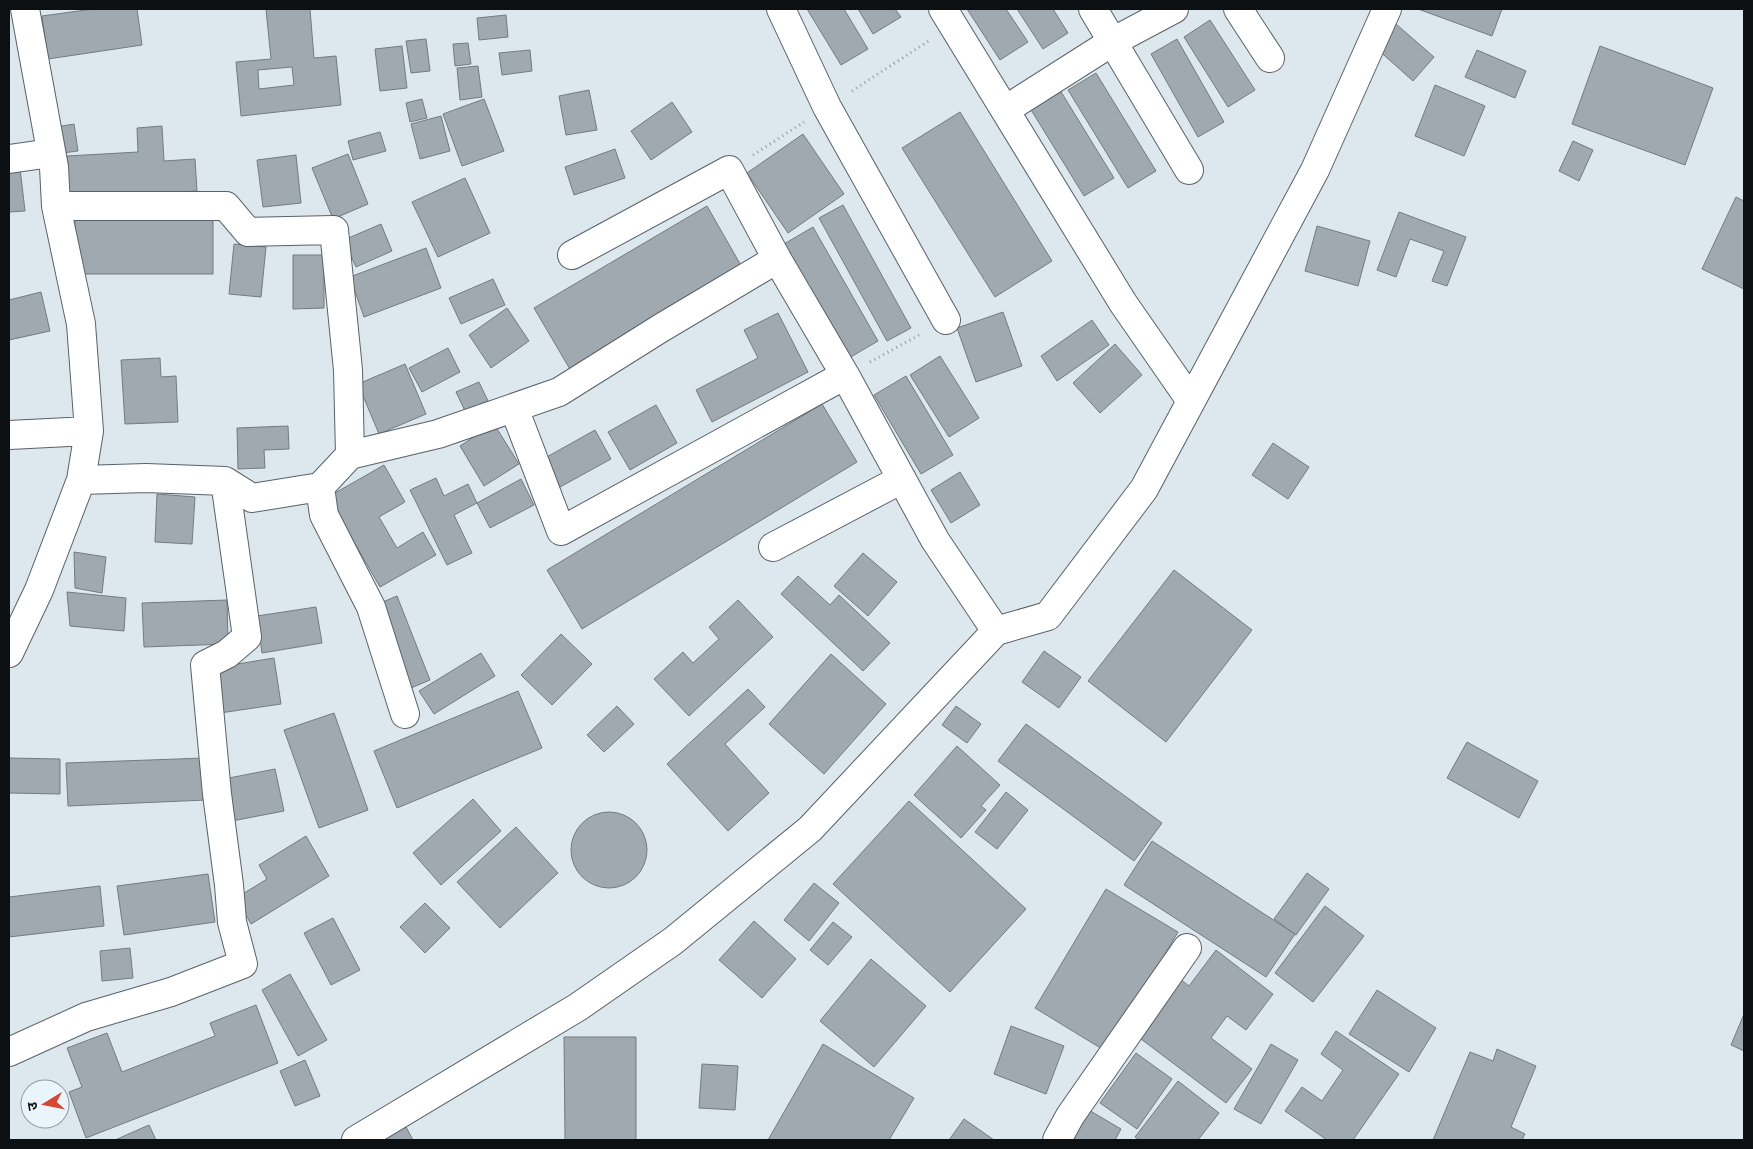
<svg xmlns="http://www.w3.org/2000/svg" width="1753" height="1149" font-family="'Noto Sans','Noto Sans Devanagari',sans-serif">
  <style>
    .building { fill: #a0a9b0; stroke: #727b81; fill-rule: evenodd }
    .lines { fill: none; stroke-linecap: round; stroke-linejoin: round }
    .minor-casing { stroke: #596168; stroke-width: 30 }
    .path { stroke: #92999f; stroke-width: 3; stroke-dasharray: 1 4; stroke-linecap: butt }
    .minor { stroke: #fff; stroke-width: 28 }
  </style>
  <rect width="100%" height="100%" fill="#dde7ee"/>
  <path class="building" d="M 93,9 L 137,9 L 142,45 L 48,59 L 42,16 Z
    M 266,9 L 310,9 L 314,58 L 336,56 L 341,105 L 241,116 L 236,62 L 271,59 ZM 292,67 L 294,85 L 259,89 L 258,70 Z
    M 807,9 L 844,9 L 868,49 L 841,65 Z
    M 858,9 L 895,9 L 901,17 L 873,34 Z
    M 967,9 L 1006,9 L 1028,42 L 1000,60 Z
    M 1017,9 L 1053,9 L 1068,33 L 1043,49 Z
    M 1418,9 L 1502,9 L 1492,36 Z
    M 506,15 L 508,37 L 479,40 L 477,18 Z
    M 1210,20 L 1255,90 L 1228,107 L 1184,37 Z
    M 1396,24 L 1434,57 L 1413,81 L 1376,48 Z
    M 426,39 L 430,71 L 411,73 L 406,41 Z
    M 1177,39 L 1224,122 L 1198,137 L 1151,54 Z
    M 468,43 L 471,64 L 455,66 L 453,44 Z
    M 402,46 L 407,88 L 380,91 L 375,49 Z
    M 1600,46 L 1713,88 L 1685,165 L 1572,124 Z
    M 530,50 L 532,71 L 502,75 L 499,53 Z
    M 1477,50 L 1526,71 L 1515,98 L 1465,77 Z
    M 478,66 L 482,97 L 460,100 L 457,68 Z
    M 1096,73 L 1156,171 L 1128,188 L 1068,90 Z
    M 1055,82 L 1114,178 L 1084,196 L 1025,100 Z
    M 1435,85 L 1485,106 L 1464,156 L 1415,136 Z
    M 589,90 L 597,130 L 566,135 L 559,96 Z
    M 422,99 L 427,118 L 410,122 L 406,103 Z
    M 484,99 L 504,151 L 462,166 L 443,114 Z
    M 672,102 L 692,132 L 651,160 L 631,131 Z
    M 960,112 L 1052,261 L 995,297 L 902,148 Z
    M 441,116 L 450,151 L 420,159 L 411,124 Z
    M 74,124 L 78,151 L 54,154 L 50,128 Z
    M 162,126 L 164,161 L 195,159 L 197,191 L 69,198 L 67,156 L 138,152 L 137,128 Z
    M 380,132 L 386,151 L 353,160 L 348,141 Z
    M 803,134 L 844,194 L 788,233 L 747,173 Z
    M 1573,141 L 1593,150 L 1579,181 L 1559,171 Z
    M 615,149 L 625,178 L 574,195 L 565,167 Z
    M 348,154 L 368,204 L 333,219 L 312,168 Z
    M 296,155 L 301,203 L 263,207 L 257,160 Z
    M 20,168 L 25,211 L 9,212 L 9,169 Z
    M 465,178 L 490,233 L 438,257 L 412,202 Z
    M 1736,197 L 1744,201 L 1744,289 L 1702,269 Z
    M 843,205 L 911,328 L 887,341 L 819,218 Z
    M 707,206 L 743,269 L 571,371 L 534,308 Z
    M 1399,212 L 1466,237 L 1447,286 L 1432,281 L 1444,251 L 1410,239 L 1396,277 L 1377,270 Z
    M 75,217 L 213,217 L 213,274 L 75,274 Z
    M 381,224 L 392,251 L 356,267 L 344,240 Z
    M 1317,226 L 1370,241 L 1358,286 L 1305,271 Z
    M 813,227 L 878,341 L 849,358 L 784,244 Z
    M 234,244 L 266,247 L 261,297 L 229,294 Z
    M 426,248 L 441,288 L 364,317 L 350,277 Z
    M 293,255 L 324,255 L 324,308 L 293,309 Z
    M 493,279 L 505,305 L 461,324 L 449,298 Z
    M 41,292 L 50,331 L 9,340 L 9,300 Z
    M 507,308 L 529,341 L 491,368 L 469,335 Z
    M 1003,312 L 1022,366 L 976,382 L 957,328 Z
    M 778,313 L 808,372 L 712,422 L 696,390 L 758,358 L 744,330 Z
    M 1092,320 L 1109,345 L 1057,381 L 1041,356 Z
    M 1115,344 L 1142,375 L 1100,413 L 1073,383 Z
    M 448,348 L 460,372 L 422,392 L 409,368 Z
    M 940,356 L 979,418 L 949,437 L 910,375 Z
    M 160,358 L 161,377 L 176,376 L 178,422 L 125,424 L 121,360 Z
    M 405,364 L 426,414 L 379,434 L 358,384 Z
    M 906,376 L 953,455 L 921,474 L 874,395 Z
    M 479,382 L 488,401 L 465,411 L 456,392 Z
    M 822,404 L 857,462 L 582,629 L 547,570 Z
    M 656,405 L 677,443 L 630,470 L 608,432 Z
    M 494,424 L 519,464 L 484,486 L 460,446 Z
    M 288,426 L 289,449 L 264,450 L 265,468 L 238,469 L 237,428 Z
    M 595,430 L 611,459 L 560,487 L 545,458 Z
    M 1273,443 L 1309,467 L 1288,499 L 1252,475 Z
    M 384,465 L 405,502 L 379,517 L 397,548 L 423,532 L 436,555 L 380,587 L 328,497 Z
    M 960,472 L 980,505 L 951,523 L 931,490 Z
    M 436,478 L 444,496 L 468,484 L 477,503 L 454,515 L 472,553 L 447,565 L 410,490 Z
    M 521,479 L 534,505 L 490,528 L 477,503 Z
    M 157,494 L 195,497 L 192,544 L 155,542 Z
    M 74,552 L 106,557 L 102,593 L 75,588 Z
    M 863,553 L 897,582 L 868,616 L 834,586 Z
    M 1174,570 L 1252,630 L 1166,742 L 1088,681 Z
    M 798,576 L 830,605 L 839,595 L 890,643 L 863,671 L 781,594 Z
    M 67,592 L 126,598 L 124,631 L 70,626 Z
    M 397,596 L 430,680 L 411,688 L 378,604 Z
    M 227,600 L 228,644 L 144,647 L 142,603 Z
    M 738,600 L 773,637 L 689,716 L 654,679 L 683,652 L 693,663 L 719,639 L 709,627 Z
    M 316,607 L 322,643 L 262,653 L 257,616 Z
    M 561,634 L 592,664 L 552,705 L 521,675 Z
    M 1044,651 L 1081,677 L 1059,708 L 1022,682 Z
    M 481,653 L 495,676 L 434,714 L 419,691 Z
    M 831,654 L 886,704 L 824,774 L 769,724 Z
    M 274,658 L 281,704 L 220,713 L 213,668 Z
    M 748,689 L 765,707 L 725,744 L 769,793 L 728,831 L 667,764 Z
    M 518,691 L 542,748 L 397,808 L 374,751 Z
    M 617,706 L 634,724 L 604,752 L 587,735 Z
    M 956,706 L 981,724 L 967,743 L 942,725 Z
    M 334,713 L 368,810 L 319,828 L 284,730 Z
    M 1026,724 L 1162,823 L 1134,861 L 998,761 Z
    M 1467,742 L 1538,781 L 1519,818 L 1447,778 Z
    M 957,746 L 1000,785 L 981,806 L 986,810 L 961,838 L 914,795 Z
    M 9,758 L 60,759 L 60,794 L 9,793 Z
    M 204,758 L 206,800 L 68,806 L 66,763 Z
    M 275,769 L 284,811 L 232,821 L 224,779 Z
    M 1006,792 L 1028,810 L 997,849 L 975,832 Z
    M 473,799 L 501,831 L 441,885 L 413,853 Z
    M 909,801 L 1026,909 L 950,992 L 833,884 Z
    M571 850a38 38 0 1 1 76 0a38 38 0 1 1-76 0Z
    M 516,827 L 558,873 L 500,928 L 457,882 Z
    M 306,836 L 329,876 L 251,924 L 236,898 L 267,879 L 259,865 Z
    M 1152,841 L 1295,934 L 1266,977 L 1124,885 Z
    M 1307,873 L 1329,889 L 1296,935 L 1274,919 Z
    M 208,874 L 215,922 L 124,935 L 117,886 Z
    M 814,883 L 839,903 L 809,941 L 784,920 Z
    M 100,886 L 104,926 L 9,937 L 9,897 Z
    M 1106,889 L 1178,932 L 1107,1052 L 1035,1008 Z
    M 425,903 L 450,928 L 425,953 L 400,927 Z
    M 1325,906 L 1364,936 L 1313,1002 L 1275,973 Z
    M 333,918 L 360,970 L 331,985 L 304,933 Z
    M 754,921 L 796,959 L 762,998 L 719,960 Z
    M 833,922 L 852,937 L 828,965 L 810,950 Z
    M 130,948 L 133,978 L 102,981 L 100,951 Z
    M 1216,950 L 1273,994 L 1246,1030 L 1227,1016 L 1211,1038 L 1252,1069 L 1226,1103 L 1137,1036 L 1180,979 L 1189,986 Z
    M 871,959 L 926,1006 L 874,1067 L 820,1021 Z
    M 290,974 L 327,1040 L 298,1056 L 262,990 Z
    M 1377,990 L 1436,1028 L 1409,1072 L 1349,1034 Z
    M 256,1005 L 278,1063 L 86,1138 L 69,1092 L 82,1087 L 67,1048 L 107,1033 L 122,1072 L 215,1036 L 210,1023 Z
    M 1744,1014 L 1744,1051 L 1731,1045 Z
    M 1011,1026 L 1064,1046 L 1046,1094 L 994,1074 Z
    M 1336,1031 L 1399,1074 L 1353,1140 L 1327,1140 L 1285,1111 L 1302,1087 L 1322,1101 L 1343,1070 L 1321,1054 Z
    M 564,1037 L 636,1037 L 636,1140 L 565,1140 Z
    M 823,1044 L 914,1098 L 889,1140 L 768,1140 Z
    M 1271,1044 L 1298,1060 L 1261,1124 L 1234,1109 Z
    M 1497,1049 L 1536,1066 L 1511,1127 L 1525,1134 L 1522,1140 L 1433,1140 L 1470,1052 L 1493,1061 Z
    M 1136,1053 L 1172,1079 L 1137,1129 L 1100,1103 Z
    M 305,1060 L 320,1096 L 295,1106 L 280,1071 Z
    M 702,1064 L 738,1066 L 735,1110 L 699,1108 Z
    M 1178,1081 L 1219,1113 L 1198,1140 L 1140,1140 L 1135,1137 Z
    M 1087,1109 L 1121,1129 L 1115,1140 L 1070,1140 Z
    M 964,1119 L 994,1140 L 949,1140 Z
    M 149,1125 L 156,1140 L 115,1140 Z
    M 406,1127 L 413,1140 L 380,1140 Z"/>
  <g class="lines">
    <g class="minor-casing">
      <path id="minor" d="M 781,9 L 827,107 L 946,320
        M 943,9 L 1123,303 L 1191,401
        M 1093,9 L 1189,170
        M 1238,9 L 1270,58
        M 1005,110 L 1112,42 L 1174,9
        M 9,159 L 51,153
        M 56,206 L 226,206 L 248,232 L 334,230 L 348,370 L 350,455 L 320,487 L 252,498 L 225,481 L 146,478 L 81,480
        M 572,255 L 729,170 L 777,259 L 845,375
        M 514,408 L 561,531 L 845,375 L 935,540 L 996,631
        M 9,435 L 89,431
        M 350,455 L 438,434 L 559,392 L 661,328 L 777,259
        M 320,487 L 324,515 L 371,607 L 405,714
        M 773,547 L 902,479
        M 9,653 L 39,590 L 81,480 L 89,431 L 81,324 L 56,206 L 54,167 L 25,9
        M 9,1052 L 86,1017 L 171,992 L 243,964 L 232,922 L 229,885 L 217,794 L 205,665 L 227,654 L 247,637 L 225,481
        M 356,1140 L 578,1007 L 673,941 L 810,829 L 996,631 L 1048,616 L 1144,489 L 1315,170 L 1387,9
        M 1057,1140 L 1070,1116 L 1187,948"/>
    </g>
    <path class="path" d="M 852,91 L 930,40
      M 753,155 L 804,122
      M 870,362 L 921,334"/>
    <use href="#minor" class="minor"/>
  </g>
  <rect width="1753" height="1149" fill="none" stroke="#0d1013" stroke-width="20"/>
  <g transform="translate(45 1104) rotate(260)"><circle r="24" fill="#eaf4fb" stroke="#92999e"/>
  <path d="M0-4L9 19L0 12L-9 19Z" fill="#d54836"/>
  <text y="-8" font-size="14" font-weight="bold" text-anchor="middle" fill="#0d1013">उ</text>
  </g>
</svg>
